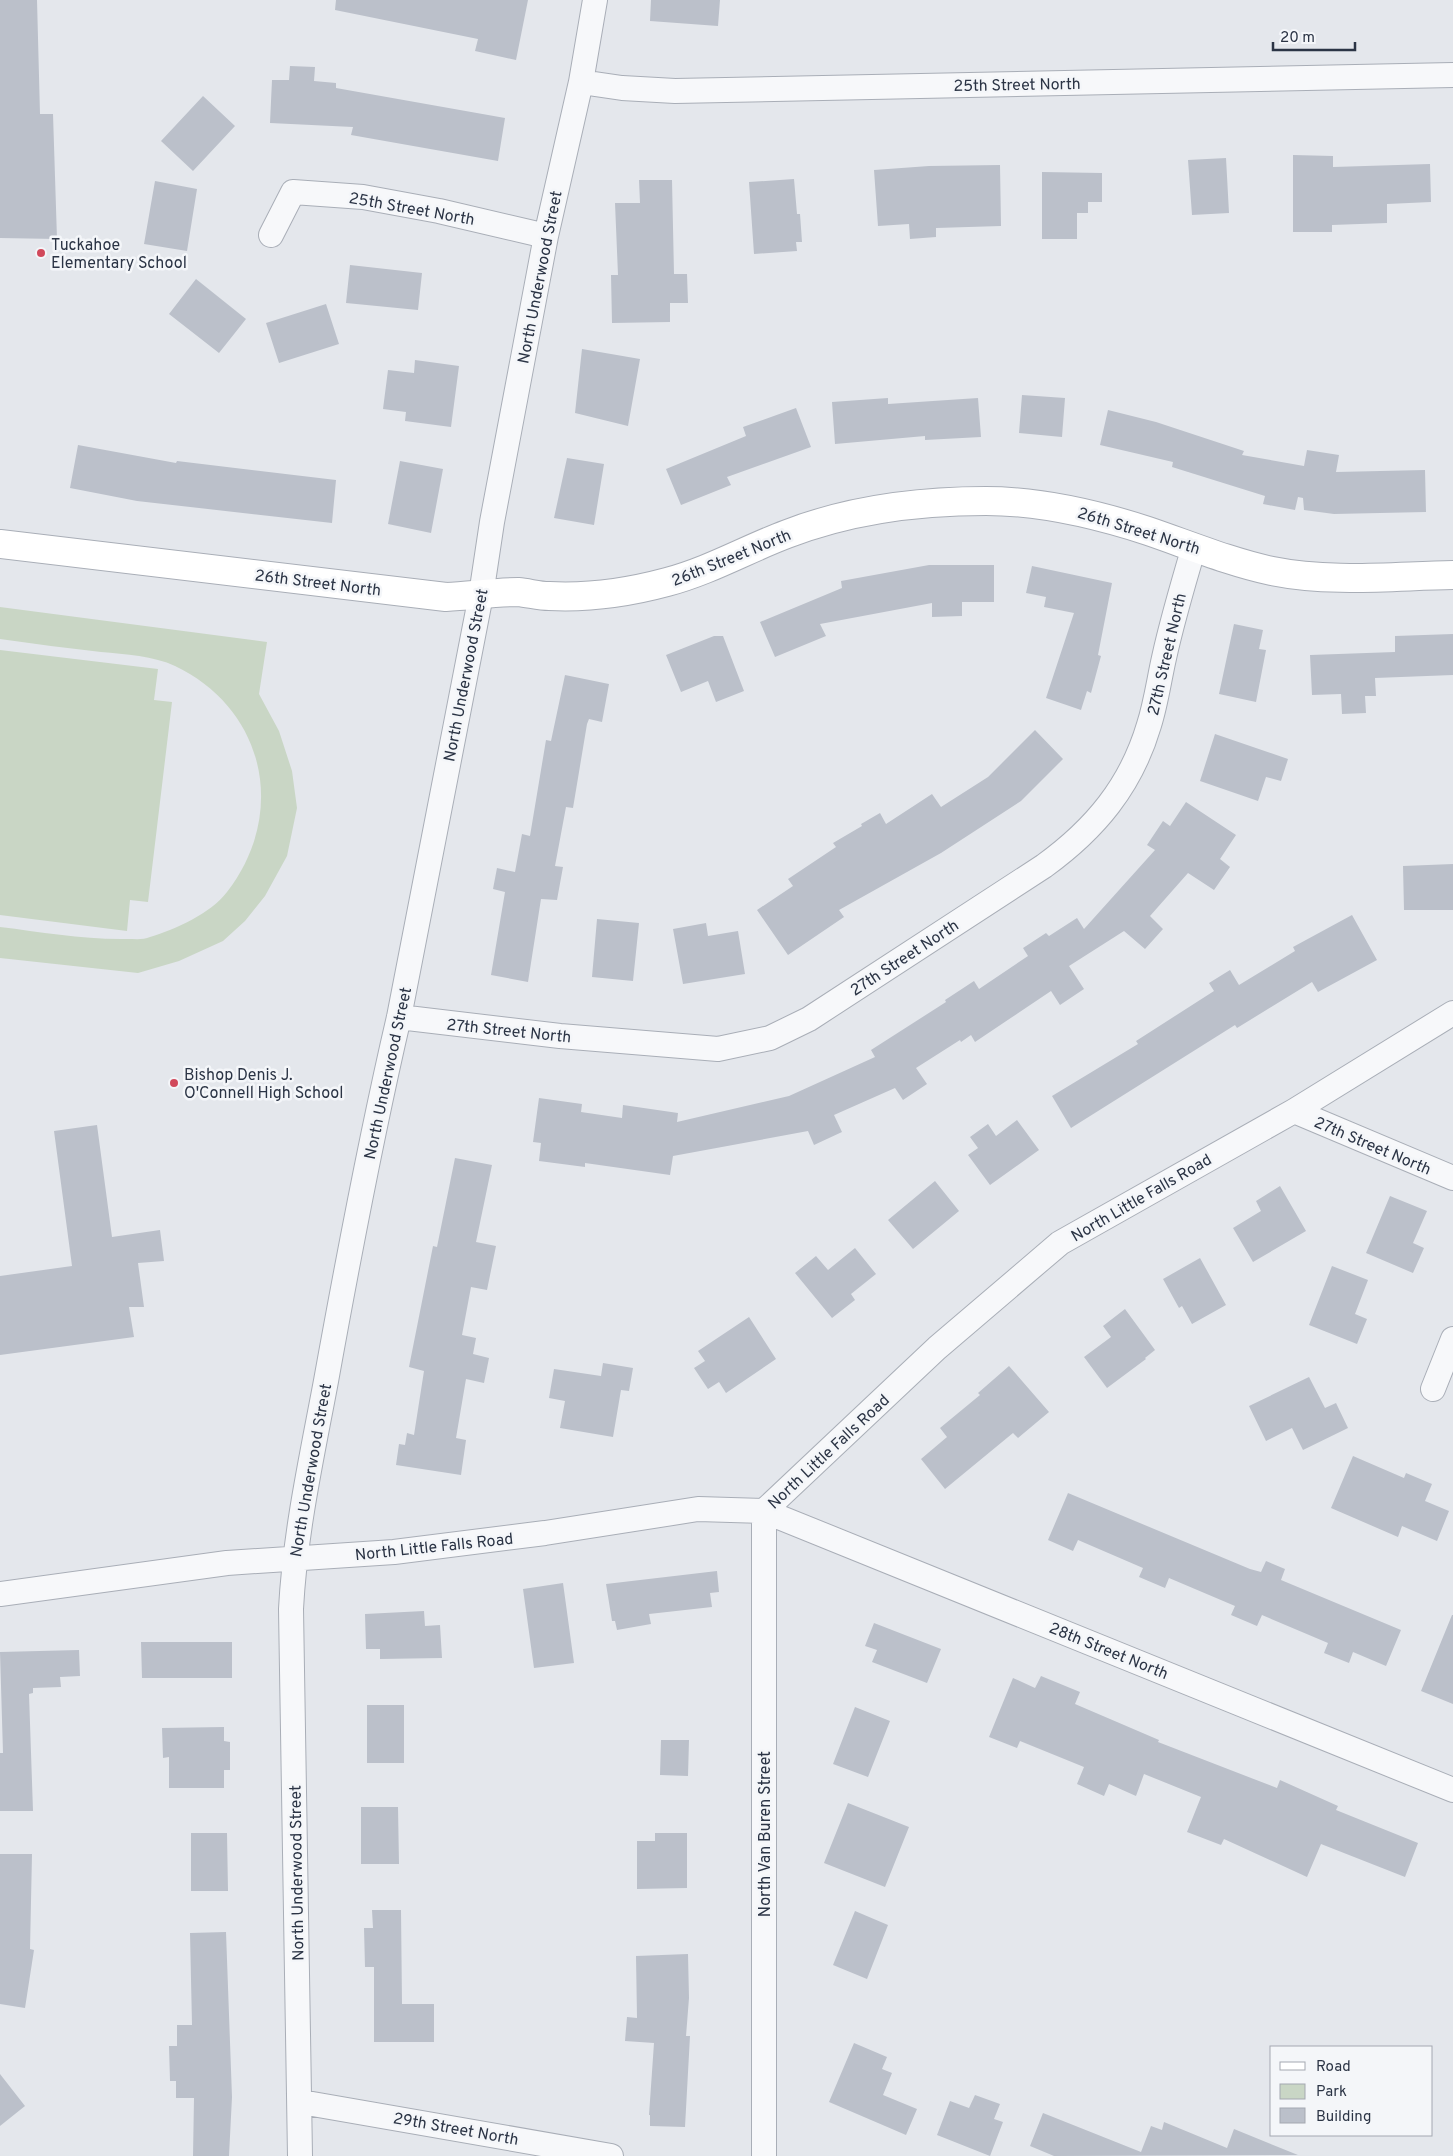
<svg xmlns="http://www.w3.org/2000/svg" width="1453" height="2156" font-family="Overpass,sans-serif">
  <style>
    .green { fill: #c9d6c5 }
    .building { fill: #bbc0ca }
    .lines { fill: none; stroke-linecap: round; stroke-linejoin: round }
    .street-casing { stroke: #a9aeb7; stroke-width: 26 }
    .secondary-casing { stroke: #a9aeb7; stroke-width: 30 }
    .street { stroke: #f7f8fa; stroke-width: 24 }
    .secondary { stroke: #fff; stroke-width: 28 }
    .poi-dot { fill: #d1495b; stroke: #f4f6f9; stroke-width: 2 }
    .labels { text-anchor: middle; stroke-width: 5; stroke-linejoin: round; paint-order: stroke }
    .street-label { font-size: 16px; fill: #2b3445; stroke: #f4f6f9 }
    .poi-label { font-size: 16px; fill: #2b3445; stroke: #f4f6f9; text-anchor: start }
  </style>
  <rect width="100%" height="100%" fill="#e4e7ec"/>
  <path class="green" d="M 0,607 L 267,642 L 259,694 L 279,731 L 292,771 L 297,808 L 287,856 L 265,896 L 245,921 L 223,941 L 179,961 L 138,973 L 0,958 L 0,927 C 42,932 85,940 128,939 C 135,939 144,940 150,937 C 176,929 210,914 227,892 C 288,813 265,709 175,666 C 154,656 125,654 101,652 C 68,648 34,644 0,639 Z
    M 0,650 L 158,669 L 154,700 L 172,702 L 148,902 L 130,900 L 127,931 L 0,915 Z"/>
  <path class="building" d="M 0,0 L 37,0 L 40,114 L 53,114 L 57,239 L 0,238 Z
    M 336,0 L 528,0 L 516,60 L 475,51 L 478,39 L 335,10 Z
    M 651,0 L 720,0 L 718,26 L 650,21 Z
    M 290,66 L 315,67 L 314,81 L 336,83 L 336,88 L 505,118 L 498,161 L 351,135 L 353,127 L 270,123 L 272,80 L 289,80 Z
    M 203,96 L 235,126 L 193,171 L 161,141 Z
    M 1293,155 L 1333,156 L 1333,167 L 1430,164 L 1431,202 L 1387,204 L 1387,223 L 1332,225 L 1332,232 L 1293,232 Z
    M 1226,158 L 1229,213 L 1192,215 L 1188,160 Z
    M 1000,165 L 1001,226 L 936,228 L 936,237 L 910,239 L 909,224 L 878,226 L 874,170 L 929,166 Z
    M 1042,172 L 1102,173 L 1102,202 L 1088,202 L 1088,213 L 1077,213 L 1077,239 L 1042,239 Z
    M 794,179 L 797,214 L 800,214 L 802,242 L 796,242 L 797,251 L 754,254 L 749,182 Z
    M 639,180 L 672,180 L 674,274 L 687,274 L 688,303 L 670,303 L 670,322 L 612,323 L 611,275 L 618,275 L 615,203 L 640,203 Z
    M 155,181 L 197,189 L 187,251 L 144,244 Z
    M 350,265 L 422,273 L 418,310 L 346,303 Z
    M 196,279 L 246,319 L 219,353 L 169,314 Z
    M 326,304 L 339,344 L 279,363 L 266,323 Z
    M 582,349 L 640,359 L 628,426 L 575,413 Z
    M 415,360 L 459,366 L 451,427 L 405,421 L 406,412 L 383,409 L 388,370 L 414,373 Z
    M 1022,395 L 1065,398 L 1062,437 L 1019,433 Z
    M 888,398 L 888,404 L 978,398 L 981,437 L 925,440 L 925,436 L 835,444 L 832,402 Z
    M 796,408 L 811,447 L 727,477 L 731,485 L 681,505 L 666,469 L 746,436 L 743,427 Z
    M 1108,410 L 1156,422 L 1244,451 L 1242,455 L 1304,466 L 1307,450 L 1339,455 L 1336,472 L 1425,470 L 1426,512 L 1334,514 L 1304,510 L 1303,498 L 1298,497 L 1295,510 L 1263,504 L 1265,496 L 1172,467 L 1173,462 L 1100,445 Z
    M 78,445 L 176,463 L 177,461 L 336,480 L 332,523 L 137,501 L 70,488 Z
    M 567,458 L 604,464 L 594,525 L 554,518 Z
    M 400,461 L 443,469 L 431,533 L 388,524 Z
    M 929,565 L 994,565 L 994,602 L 962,602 L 962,616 L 932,617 L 932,603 L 820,624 L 826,636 L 775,657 L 760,622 L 842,588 L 841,581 Z
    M 1032,566 L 1112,583 L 1098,655 L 1101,656 L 1091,693 L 1087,691 L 1081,710 L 1046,698 L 1074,613 L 1044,607 L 1046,597 L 1026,593 Z
    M 1234,624 L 1263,630 L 1259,649 L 1266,650 L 1256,702 L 1219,694 Z
    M 1453,634 L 1453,675 L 1375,678 L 1376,696 L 1365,696 L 1366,713 L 1342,714 L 1341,694 L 1312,695 L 1310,655 L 1395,652 L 1395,636 Z
    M 714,636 L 723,636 L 744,691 L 716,702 L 708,681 L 681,692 L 666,655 Z
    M 565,675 L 609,684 L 602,722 L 589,719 L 587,724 L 573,808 L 566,807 L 555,866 L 563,867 L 557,900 L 541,899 L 528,982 L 491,975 L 505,892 L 493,889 L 497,868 L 515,872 L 522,834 L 530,836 L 546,740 L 551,741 Z
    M 1035,730 L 1063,759 L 1021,801 L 941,853 L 839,910 L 844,917 L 788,955 L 757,910 L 793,886 L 788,879 L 836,847 L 833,843 L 862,826 L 861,824 L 880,813 L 886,824 L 932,794 L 941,807 L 988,777 Z
    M 1215,734 L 1288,759 L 1281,781 L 1266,777 L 1258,801 L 1200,781 Z
    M 1186,802 L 1236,835 L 1220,859 L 1230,867 L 1214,890 L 1188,873 L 1150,916 L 1163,929 L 1145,949 L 1124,931 L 1069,966 L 1084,989 L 1060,1005 L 1051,991 L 975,1042 L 971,1035 L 961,1042 L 960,1040 L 916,1068 L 927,1084 L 903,1100 L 895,1088 L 834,1115 L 842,1132 L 814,1145 L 808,1131 L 673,1156 L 670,1175 L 585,1163 L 585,1167 L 539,1161 L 541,1143 L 533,1142 L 539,1098 L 582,1104 L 581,1112 L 622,1118 L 623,1105 L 678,1113 L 677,1122 L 789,1096 L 875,1057 L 871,1050 L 946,1002 L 945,1000 L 974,981 L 979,989 L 1028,956 L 1023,948 L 1046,933 L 1049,936 L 1077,918 L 1084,929 L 1155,850 L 1147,845 L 1163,821 L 1170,826 Z
    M 1453,864 L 1453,910 L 1404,910 L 1403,866 Z
    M 1352,915 L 1377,960 L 1318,992 L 1312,982 L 1237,1028 L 1235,1025 L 1071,1128 L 1052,1096 L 1138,1044 L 1136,1041 L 1214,991 L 1209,983 L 1230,970 L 1239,985 L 1295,951 L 1293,947 Z
    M 597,919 L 639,923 L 633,981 L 592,977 Z
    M 706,923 L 708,936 L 738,931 L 745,974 L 683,984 L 673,929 Z
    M 1017,1120 L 1039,1150 L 990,1185 L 968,1155 L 978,1148 L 970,1137 L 988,1124 L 996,1136 Z
    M 97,1125 L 112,1237 L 160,1230 L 164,1261 L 138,1263 L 144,1307 L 129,1307 L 134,1337 L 0,1355 L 0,1276 L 72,1266 L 54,1131 Z
    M 455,1158 L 492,1165 L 476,1242 L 496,1246 L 487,1290 L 471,1287 L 462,1335 L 476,1338 L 473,1354 L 489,1358 L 484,1383 L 466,1379 L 456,1438 L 466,1440 L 461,1475 L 396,1465 L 399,1444 L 405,1445 L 407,1433 L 414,1435 L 424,1371 L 409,1367 L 433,1246 L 437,1247 Z
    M 935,1181 L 959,1211 L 913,1249 L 888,1220 Z
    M 1280,1186 L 1306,1231 L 1253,1262 L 1233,1228 L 1261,1211 L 1256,1201 Z
    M 1390,1196 L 1427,1211 L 1413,1243 L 1424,1248 L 1413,1273 L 1366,1253 Z
    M 855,1248 L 876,1274 L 851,1294 L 855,1300 L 832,1318 L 795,1273 L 816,1256 L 828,1270 Z
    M 1200,1258 L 1226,1305 L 1192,1324 L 1182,1306 L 1179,1308 L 1163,1279 Z
    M 1332,1266 L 1368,1280 L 1355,1314 L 1367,1319 L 1357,1344 L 1309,1325 Z
    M 1125,1309 L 1155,1350 L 1145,1358 L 1146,1359 L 1107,1388 L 1084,1357 L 1111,1337 L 1103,1326 Z
    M 749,1317 L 776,1359 L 726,1393 L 719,1382 L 708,1389 L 694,1368 L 705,1361 L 698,1351 Z
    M 603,1363 L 633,1368 L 629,1391 L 621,1390 L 613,1437 L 560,1428 L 565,1401 L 549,1398 L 554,1369 L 601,1376 Z
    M 1009,1366 L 1049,1412 L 1018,1438 L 1013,1433 L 945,1489 L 921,1459 L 947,1437 L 940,1428 L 980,1395 L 978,1393 Z
    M 1309,1377 L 1325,1408 L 1336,1403 L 1348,1428 L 1303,1450 L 1292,1428 L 1266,1441 L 1249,1406 Z
    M 1353,1456 L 1404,1478 L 1406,1473 L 1432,1484 L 1425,1501 L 1449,1511 L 1437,1541 L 1402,1526 L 1398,1537 L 1331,1508 Z
    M 1068,1493 L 1250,1569 L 1261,1572 L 1266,1561 L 1285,1569 L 1281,1580 L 1401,1630 L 1386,1666 L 1353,1652 L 1349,1663 L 1324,1653 L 1328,1643 L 1262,1615 L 1257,1626 L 1231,1615 L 1235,1606 L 1169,1578 L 1165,1588 L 1139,1577 L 1143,1568 L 1078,1540 L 1073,1551 L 1048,1540 Z
    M 717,1571 L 719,1592 L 710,1593 L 712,1607 L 649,1614 L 651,1624 L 617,1630 L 615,1621 L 612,1621 L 606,1584 Z
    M 563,1583 L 574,1663 L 534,1668 L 523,1589 Z
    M 424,1611 L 425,1626 L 440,1625 L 442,1658 L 380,1659 L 380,1649 L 366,1649 L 365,1614 Z
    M 1452,1615 L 1453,1615 L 1453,1704 L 1421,1691 Z
    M 874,1623 L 941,1649 L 927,1683 L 872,1662 L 877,1650 L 865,1646 Z
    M 141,1642 L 232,1642 L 232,1678 L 142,1678 Z
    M 79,1650 L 80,1676 L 60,1677 L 61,1687 L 33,1688 L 33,1693 L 29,1694 L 33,1811 L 0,1811 L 0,1753 L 3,1753 L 0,1652 Z
    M 1041,1676 L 1080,1692 L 1075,1704 L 1159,1740 L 1158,1742 L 1277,1788 L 1280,1780 L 1338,1806 L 1336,1810 L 1418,1843 L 1405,1877 L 1321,1844 L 1307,1877 L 1224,1839 L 1221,1845 L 1187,1832 L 1201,1797 L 1144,1774 L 1136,1796 L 1109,1784 L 1104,1796 L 1077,1784 L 1084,1767 L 1020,1741 L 1017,1748 L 989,1737 L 1013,1678 L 1035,1688 Z
    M 367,1705 L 404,1705 L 404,1763 L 367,1763 Z
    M 855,1707 L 890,1721 L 868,1777 L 833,1764 Z
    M 224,1727 L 224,1741 L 230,1742 L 230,1770 L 224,1770 L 224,1788 L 169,1788 L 169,1757 L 163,1758 L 162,1728 Z
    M 661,1740 L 689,1740 L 688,1776 L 660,1775 Z
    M 848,1803 L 909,1827 L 885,1887 L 824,1863 Z
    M 361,1807 L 398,1807 L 399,1864 L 361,1864 Z
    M 191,1833 L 227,1833 L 228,1891 L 191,1891 Z
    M 655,1833 L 687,1833 L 687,1888 L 637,1889 L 637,1841 L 655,1841 Z
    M 0,1854 L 32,1854 L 30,1949 L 34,1950 L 25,2008 L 0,2004 Z
    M 372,1910 L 401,1910 L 402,2004 L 434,2004 L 434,2042 L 374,2042 L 374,1967 L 365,1967 L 364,1928 L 373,1928 Z
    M 855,1911 L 888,1925 L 867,1979 L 833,1965 Z
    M 226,1932 L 232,2097 L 229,2156 L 193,2156 L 194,2098 L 176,2098 L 176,2081 L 170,2081 L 169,2046 L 177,2046 L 177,2025 L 192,2025 L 190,1933 Z
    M 688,1954 L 689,1998 L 686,2036 L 690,2036 L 685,2127 L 650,2126 L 650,2115 L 649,2115 L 654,2043 L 625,2041 L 627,2017 L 637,2018 L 636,1956 Z
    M 854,2043 L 887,2057 L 882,2069 L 892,2073 L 883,2095 L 917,2109 L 906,2135 L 829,2102 Z
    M 0,2074 L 25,2106 L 0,2126 Z
    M 975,2095 L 1000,2104 L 994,2119 L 1003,2122 L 990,2156 L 937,2135 L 950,2101 L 969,2108 Z
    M 1043,2113 L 1141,2152 L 1151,2126 L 1162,2130 L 1164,2122 L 1227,2148 L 1234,2129 L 1298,2155 L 1054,2156 L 1030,2146 Z"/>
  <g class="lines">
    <g class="street-casing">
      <path id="street" d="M 581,82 L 622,88 L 675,91 L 1453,75
        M 271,235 L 293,192 L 363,197 L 439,211 L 546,236
        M 399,1017 L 560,1036 L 718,1049 L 770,1038 L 809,1019 L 1044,866 C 1095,829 1131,786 1149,725 C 1156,703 1159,680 1164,658 C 1172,621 1183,584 1194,547
        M 1294,1111 L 1453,1178
        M 1433,1389 L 1453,1339
        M 764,1511 L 937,1348 L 1060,1243 L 1294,1111 L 1453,1013
        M 0,1594 L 227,1563 L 394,1552 L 545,1533 L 698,1509 L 764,1511 L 1453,1790
        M 301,2102 L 611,2156
        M 300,2156 L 291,1609 C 295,1532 312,1456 326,1381 C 348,1259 371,1137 399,1017 L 481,595 L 492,522 L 546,236 L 581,82 L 595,0
        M 764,2156 L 764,1511"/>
    </g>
    <g class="secondary-casing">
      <path id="secondary" d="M 0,544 L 446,597 C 470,596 494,592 518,592 C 529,593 539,596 549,596 C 588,598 630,592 667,582 C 709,571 747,549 787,534 C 849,510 920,501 986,501 C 1042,501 1096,514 1148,531 C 1189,545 1230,562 1272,571 C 1331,583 1393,576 1453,575"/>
    </g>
    <use href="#street" class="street"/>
    <use href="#secondary" class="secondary"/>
  </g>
  <g class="poi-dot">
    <circle cx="41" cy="253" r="5"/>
    <circle cx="174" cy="1083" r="5"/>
  </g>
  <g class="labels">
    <g class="street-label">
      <text transform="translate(1017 84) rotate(-1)" y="6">25th Street North</text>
      <text transform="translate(412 208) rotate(10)" y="6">25th Street North</text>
      <text transform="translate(539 277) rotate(-79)" y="6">North Underwood Street</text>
      <text transform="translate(1139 530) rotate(17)" y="6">26th Street North</text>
      <text transform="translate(731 557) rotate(-22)" y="6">26th Street North</text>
      <text transform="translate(318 582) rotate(7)" y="6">26th Street North</text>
      <text transform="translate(1166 654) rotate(-77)" y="6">27th Street North</text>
      <text transform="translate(465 675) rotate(-79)" y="6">North Underwood Street</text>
      <text transform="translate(904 957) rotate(-33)" y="6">27th Street North</text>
      <text transform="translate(509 1030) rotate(6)" y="6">27th Street North</text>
      <text transform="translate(387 1073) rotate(-78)" y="6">North Underwood Street</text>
      <text transform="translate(1373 1145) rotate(23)" y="6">27th Street North</text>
      <text transform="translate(1141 1197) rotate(-30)" y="6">North Little Falls Road</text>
      <text transform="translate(828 1451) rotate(-43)" y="6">North Little Falls Road</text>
      <text transform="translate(310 1470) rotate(-80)" y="6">North Underwood Street</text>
      <text transform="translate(434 1546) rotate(-6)" y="6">North Little Falls Road</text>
      <text transform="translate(1109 1650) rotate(22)" y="6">28th Street North</text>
      <text transform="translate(764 1834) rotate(-90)" y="6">North Van Buren Street</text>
      <text transform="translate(296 1873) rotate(-91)" y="6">North Underwood Street</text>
      <text transform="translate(456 2128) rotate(10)" y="6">29th Street North</text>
    </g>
    <g class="poi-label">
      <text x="51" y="250">Tuckahoe<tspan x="51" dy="18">Elementary School</tspan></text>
      <text x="184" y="1080">Bishop Denis J.<tspan x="184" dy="18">O'Connell High School</tspan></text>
    </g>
  </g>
  <rect x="1270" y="2046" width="162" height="90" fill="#f4f6f9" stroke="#a4a8b1"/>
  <rect x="1280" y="2062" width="25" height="8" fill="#ffffff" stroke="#a4a8b1"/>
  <text x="1316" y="2071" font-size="15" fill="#2b3445">Road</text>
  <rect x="1280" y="2084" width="25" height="15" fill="#c9d6c5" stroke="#a4a8b1"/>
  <text x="1316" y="2096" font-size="15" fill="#2b3445">Park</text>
  <rect x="1280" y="2108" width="25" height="15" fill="#bbc0ca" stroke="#a4a8b1"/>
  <text x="1316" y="2121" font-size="15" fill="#2b3445">Building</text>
  <path d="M1273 42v8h82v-8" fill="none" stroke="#2b3445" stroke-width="2.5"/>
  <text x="1280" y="42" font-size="15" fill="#2b3445" stroke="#f4f6f9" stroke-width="4" paint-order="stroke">20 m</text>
</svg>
